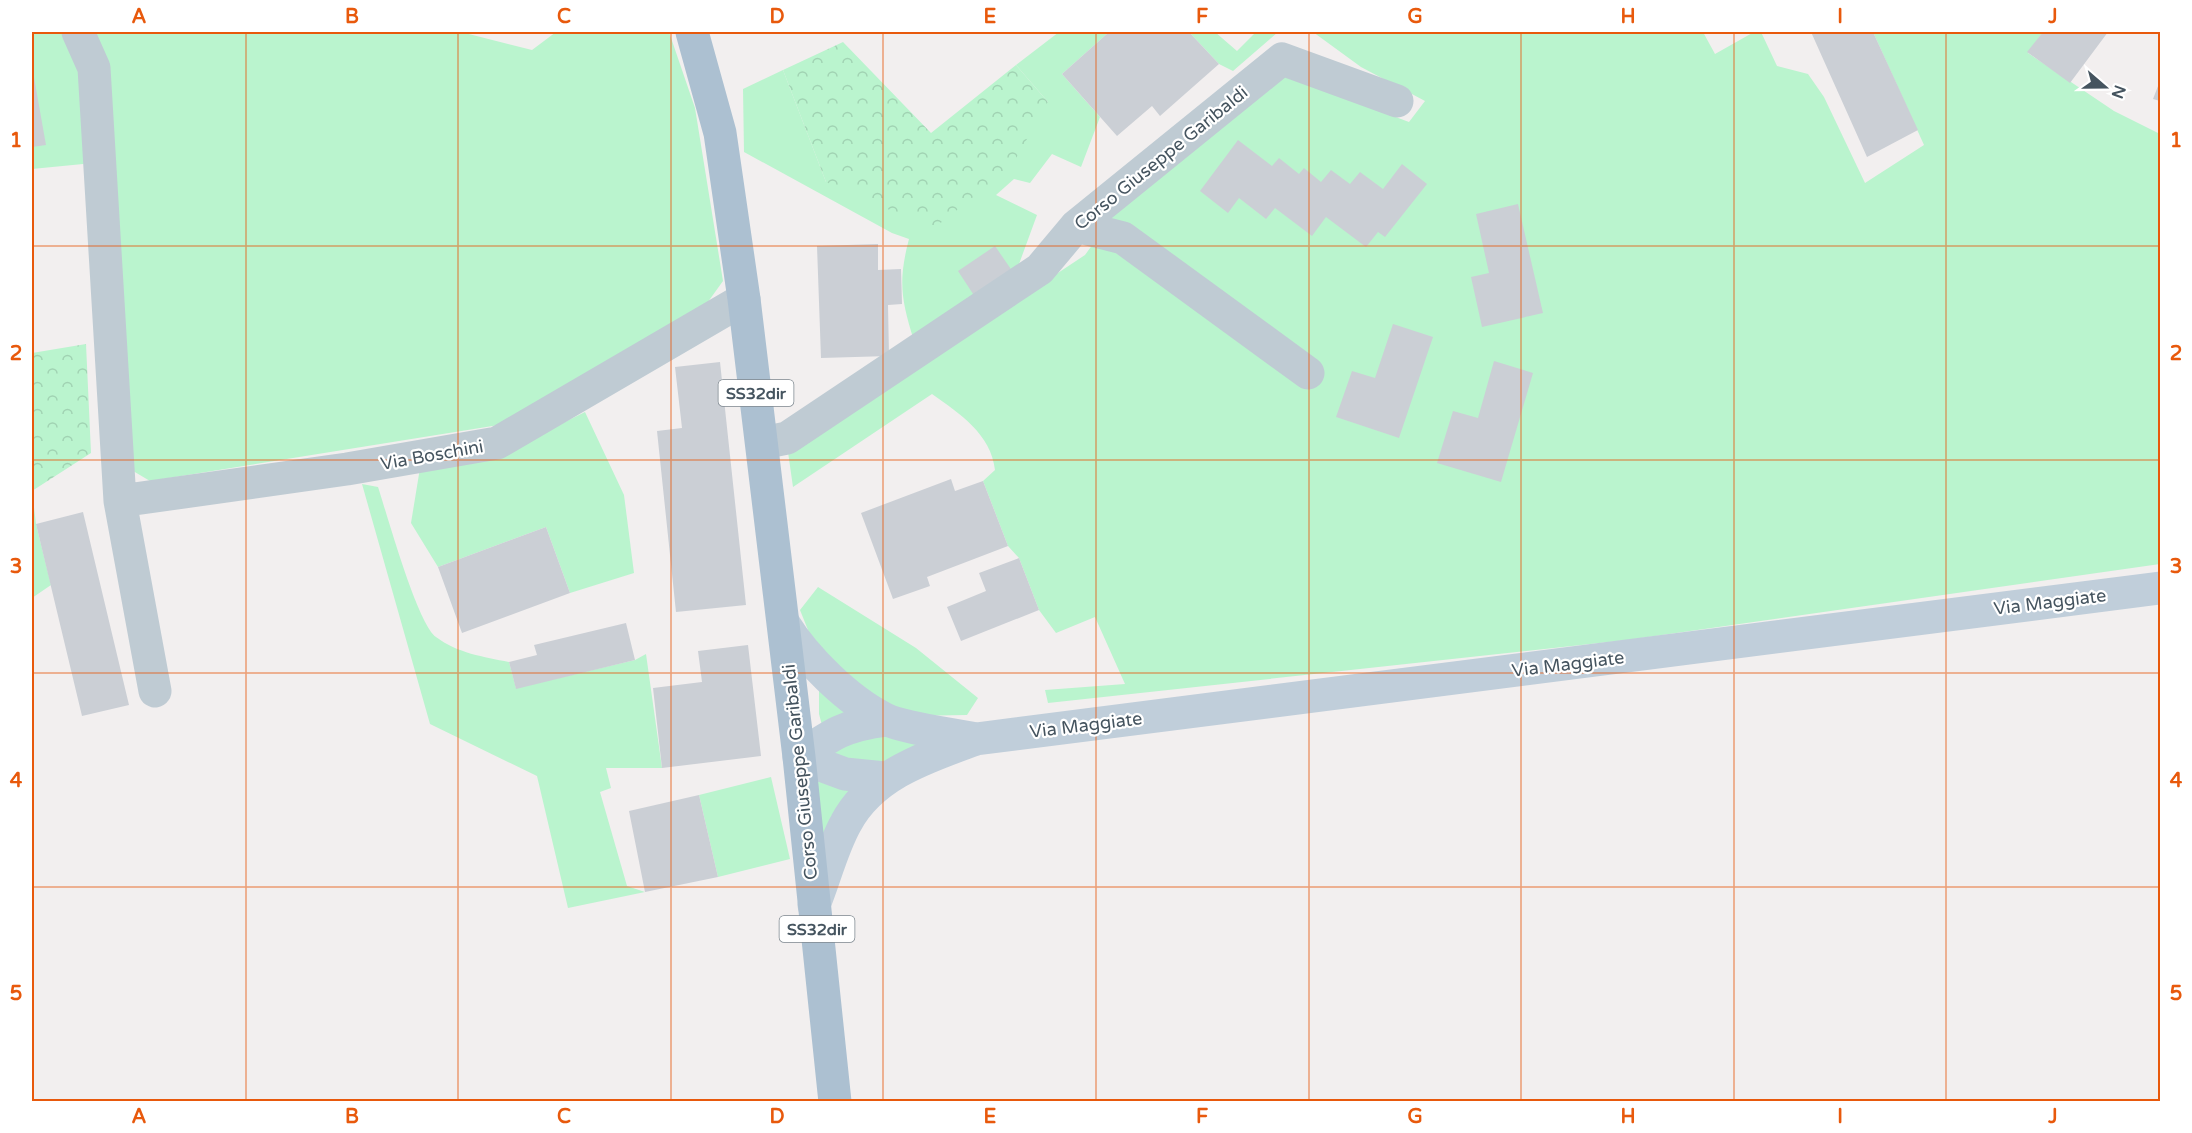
<svg xmlns="http://www.w3.org/2000/svg" width="2192" height="1133" font-family="'Varela Round',sans-serif">
  <style>
    .grass { fill: #baf4ce }
    .forest { fill: url(#forest-crowns) }
    .building { fill: #cbcfd5 }
    .lines { fill: none; stroke-linecap: round; stroke-linejoin: round }
    .street { stroke: #bfcbd3; stroke-width: 33 }
    .secondary { stroke: #c0ceda; stroke-width: 33 }
    .primary { stroke: #acc0d1; stroke-width: 33 }
    .grid { fill: none; stroke: #e8590c; stroke-width: 1.5; stroke-opacity: 0.55 }
    .labels { text-anchor: middle; stroke-width: 4.5; stroke-linejoin: round; paint-order: stroke }
    .shield { fill: #fff; stroke: #7d878f; stroke-width: 1.5 }
    .shield-label { font-size: 16px; font-weight: bold; fill: #45545f }
    .street-label { font-size: 18px; fill: #45545f; stroke: #fff }
    .neatline { fill: none; stroke: #e8590c; stroke-width: 2 }
    .grid-label { font-size: 20px; text-anchor: middle; font-weight: bold; fill: #e8590c }
  </style>
  <defs>
    <pattern id="forest-crowns" width="20" height="18" patternUnits="userSpaceOnUse" patternTransform="scale(1.5)"><rect width="20" height="18" fill="#baf4ce"/><path d="M2 6a3 3 0 1 1 6 0M12 15a3 3 0 1 1 6 0" fill="none" stroke="#a1d3b3"/></pattern>
  </defs>
  <rect width="100%" height="100%" fill="#f2efef"/>
  <path class="grass" d="M 32,32 L 461,32 L 532,50 L 556,32 L 669,32 L 695,108 L 723,281 L 700,313 L 505,424 L 150,481 L 123,465 L 109,156 L 83,164 L 32,169 Z
    M 1059,32 L 1109,32 L 1062,74 L 1100,117 L 1081,167 L 1052,154 L 1030,183 L 1014,179 L 996,195 L 1037,215 L 1015,275 L 914,341 C 901,299 898,281 909,239 L 892,233 L 744,152 L 743,89 L 783,70 L 826,182 L 1048,102 L 1016,65 Z
    M 1189,32 L 1215,32 L 1237,51 L 1256,32 L 1278,32 L 1233,71 L 1219,64 Z
    M 1313,32 L 1703,32 L 1715,54 L 1754,32 L 1761,32 L 1777,66 L 1808,74 L 1824,97 L 1865,183 L 1924,145 L 1873,32 L 2043,32 L 2028,53 L 2114,111 L 2160,134 L 2160,564 L 1627,640 L 1048,703 L 1045,690 L 1125,684 L 1095,617 L 1056,633 L 1039,610 L 1019,558 L 1008,546 L 983,481 L 995,470 C 991,434 960,414 932,394 L 793,487 L 788,452 L 1085,255 L 1121,205 L 1283,75 L 1409,122 L 1425,101 L 1361,67 Z
    M 585,412 L 624,495 L 634,573 L 570,593 L 546,527 L 438,567 L 411,523 L 420,468 L 502,453 Z
    M 362,484 L 378,487 C 387,514 417,623 436,637 C 457,653 484,657 509,662 L 516,688 L 635,660 L 646,654 L 662,768 L 606,768 L 611,788 L 600,792 L 627,886 L 645,892 L 568,908 L 537,776 L 430,724 Z
    M 32,491 L 36,524 L 51,585 L 32,598 Z
    M 818,587 L 916,648 L 978,698 L 967,715 L 906,716 L 868,699 L 814,645 L 800,610 Z
    M 819,688 L 855,715 L 823,729 L 819,714 Z
    M 870,733 L 926,740 L 922,750 L 866,767 L 829,751 Z
    M 815,774 L 860,789 L 820,841 Z
    M 771,777 L 790,859 L 718,877 L 699,795 Z"/>
  <path class="forest" d="M 843,42 L 931,133 L 1016,65 L 1048,102 L 1011,167 L 933,229 L 826,182 L 783,70 Z
    M 86,344 L 91,453 L 32,491 L 32,353 Z"/>
  <path class="building" d="M 1109,32 L 1189,32 L 1219,64 L 1160,116 L 1152,106 L 1117,136 L 1062,74 Z
    M 1811,32 L 1873,32 L 1918,130 L 1867,157 Z
    M 2043,32 L 2108,32 L 2070,83 L 2027,52 Z
    M 32,66 L 46,145 L 32,147 Z
    M 2160,81 L 2160,101 L 2153,99 Z
    M 1238,140 L 1272,166 L 1279,158 L 1299,174 L 1304,168 L 1321,182 L 1331,170 L 1350,184 L 1360,172 L 1383,189 L 1402,164 L 1427,184 L 1385,237 L 1378,232 L 1366,247 L 1326,217 L 1312,236 L 1275,208 L 1266,219 L 1239,198 L 1228,213 L 1200,191 Z
    M 1518,204 L 1543,313 L 1482,327 L 1471,277 L 1489,273 L 1476,214 Z
    M 878,244 L 878,270 L 901,269 L 902,304 L 888,305 L 889,356 L 821,358 L 817,246 Z
    M 995,246 L 1015,275 L 977,300 L 958,271 Z
    M 1393,324 L 1433,337 L 1399,438 L 1336,417 L 1352,371 L 1375,378 Z
    M 1494,361 L 1533,373 L 1501,482 L 1437,463 L 1453,411 L 1478,418 Z
    M 720,362 L 746,605 L 676,612 L 657,431 L 682,428 L 675,367 Z
    M 951,479 L 955,491 L 983,481 L 1008,546 L 927,577 L 930,586 L 893,599 L 861,513 Z
    M 83,512 L 129,705 L 82,716 L 36,524 Z
    M 546,527 L 570,593 L 462,633 L 438,567 Z
    M 1019,558 L 1039,610 L 961,641 L 947,607 L 986,591 L 979,573 Z
    M 626,623 L 635,660 L 516,689 L 509,662 L 537,655 L 534,645 Z
    M 748,645 L 761,756 L 662,768 L 653,688 L 702,682 L 698,651 Z
    M 699,795 L 718,877 L 645,892 L 629,811 Z"/>
  <g class="lines">
    <path class="street" d="M 78,32 L 94,68 L 120,501 L 347,469 L 497,443 L 744,299
      M 1076,226 L 1123,238 L 1308,373
      M 762,443 L 787,438 L 1040,269 L 1076,226 L 1282,59 L 1397,101
      M 120,501 L 155,691"/>
    <path class="secondary" d="M 784,624 C 805,658 848,701 885,719 C 903,728 952,734 976,739
      M 885,778 L 845,774 L 799,757 C 832,734 845,725 886,720
      M 814,905 C 825,878 832,848 846,823 C 872,774 927,757 976,739 L 2160,588"/>
    <path class="primary" d="M 692,32 L 720,133 L 744,299 L 799,757 L 835,1102"/>
  </g>
  <path class="grid" d="M 246,32 L 246,1102M 458,32 L 458,1102M 671,32 L 671,1102M 883,32 L 883,1102M 1096,32 L 1096,1102M 1309,32 L 1309,1102M 1521,32 L 1521,1102M 1734,32 L 1734,1102M 1946,32 L 1946,1102M 32,246 L 2160,246M 32,460 L 2160,460M 32,673 L 2160,673M 32,887 L 2160,887"/>
  <g class="labels">
    <g class="shield">
      <rect x="718.5" y="380" width="75" height="26" rx="4.5"/>
      <rect x="779.5" y="916" width="75" height="26" rx="4.5"/>
    </g>
    <g class="shield-label">
      <text x="756" y="399">SS32dir</text>
      <text x="817" y="935">SS32dir</text>
    </g>
    <g class="street-label">
      <text transform="translate(1161 158) rotate(-39)" y="6">Corso Giuseppe Garibaldi</text>
      <text transform="translate(432 455) rotate(-10)" y="6">Via Boschini</text>
      <text transform="translate(2050 602) rotate(-7)" y="6">Via Maggiate</text>
      <text transform="translate(1568 664) rotate(-7)" y="6">Via Maggiate</text>
      <text transform="translate(1086 725) rotate(-7)" y="6">Via Maggiate</text>
      <text transform="translate(800 772) rotate(-96)" y="6">Corso Giuseppe Garibaldi</text>
    </g>
  </g>
  <rect width="2192" height="1133" fill="none" stroke="#ffffff" stroke-width="66"/>
  <g transform="translate(2105 87) rotate(110)" stroke="#ffffff" stroke-width="4.5" paint-order="stroke">
  <path d="M0-4.5L10 22L0 15L-10 22Z" fill="#45545f"/>
  <text y="-9" font-size="16" font-weight="bold" text-anchor="middle" fill="#45545f">N</text>
  </g>
  <rect x="33" y="33" width="2126" height="1067" class="neatline"/>
  <g class="grid-label">
    <text x="139" y="23">A</text>
    <text x="352" y="23">B</text>
    <text x="564" y="23">C</text>
    <text x="777" y="23">D</text>
    <text x="990" y="23">E</text>
    <text x="1202" y="23">F</text>
    <text x="1415" y="23">G</text>
    <text x="1628" y="23">H</text>
    <text x="1840" y="23">I</text>
    <text x="2053" y="23">J</text>
    <text x="16" y="147">1</text>
    <text x="2176" y="147">1</text>
    <text x="16" y="360">2</text>
    <text x="2176" y="360">2</text>
    <text x="16" y="573">3</text>
    <text x="2176" y="573">3</text>
    <text x="16" y="787">4</text>
    <text x="2176" y="787">4</text>
    <text x="16" y="1000">5</text>
    <text x="2176" y="1000">5</text>
    <text x="139" y="1123">A</text>
    <text x="352" y="1123">B</text>
    <text x="564" y="1123">C</text>
    <text x="777" y="1123">D</text>
    <text x="990" y="1123">E</text>
    <text x="1202" y="1123">F</text>
    <text x="1415" y="1123">G</text>
    <text x="1628" y="1123">H</text>
    <text x="1840" y="1123">I</text>
    <text x="2053" y="1123">J</text>
  </g>
</svg>
